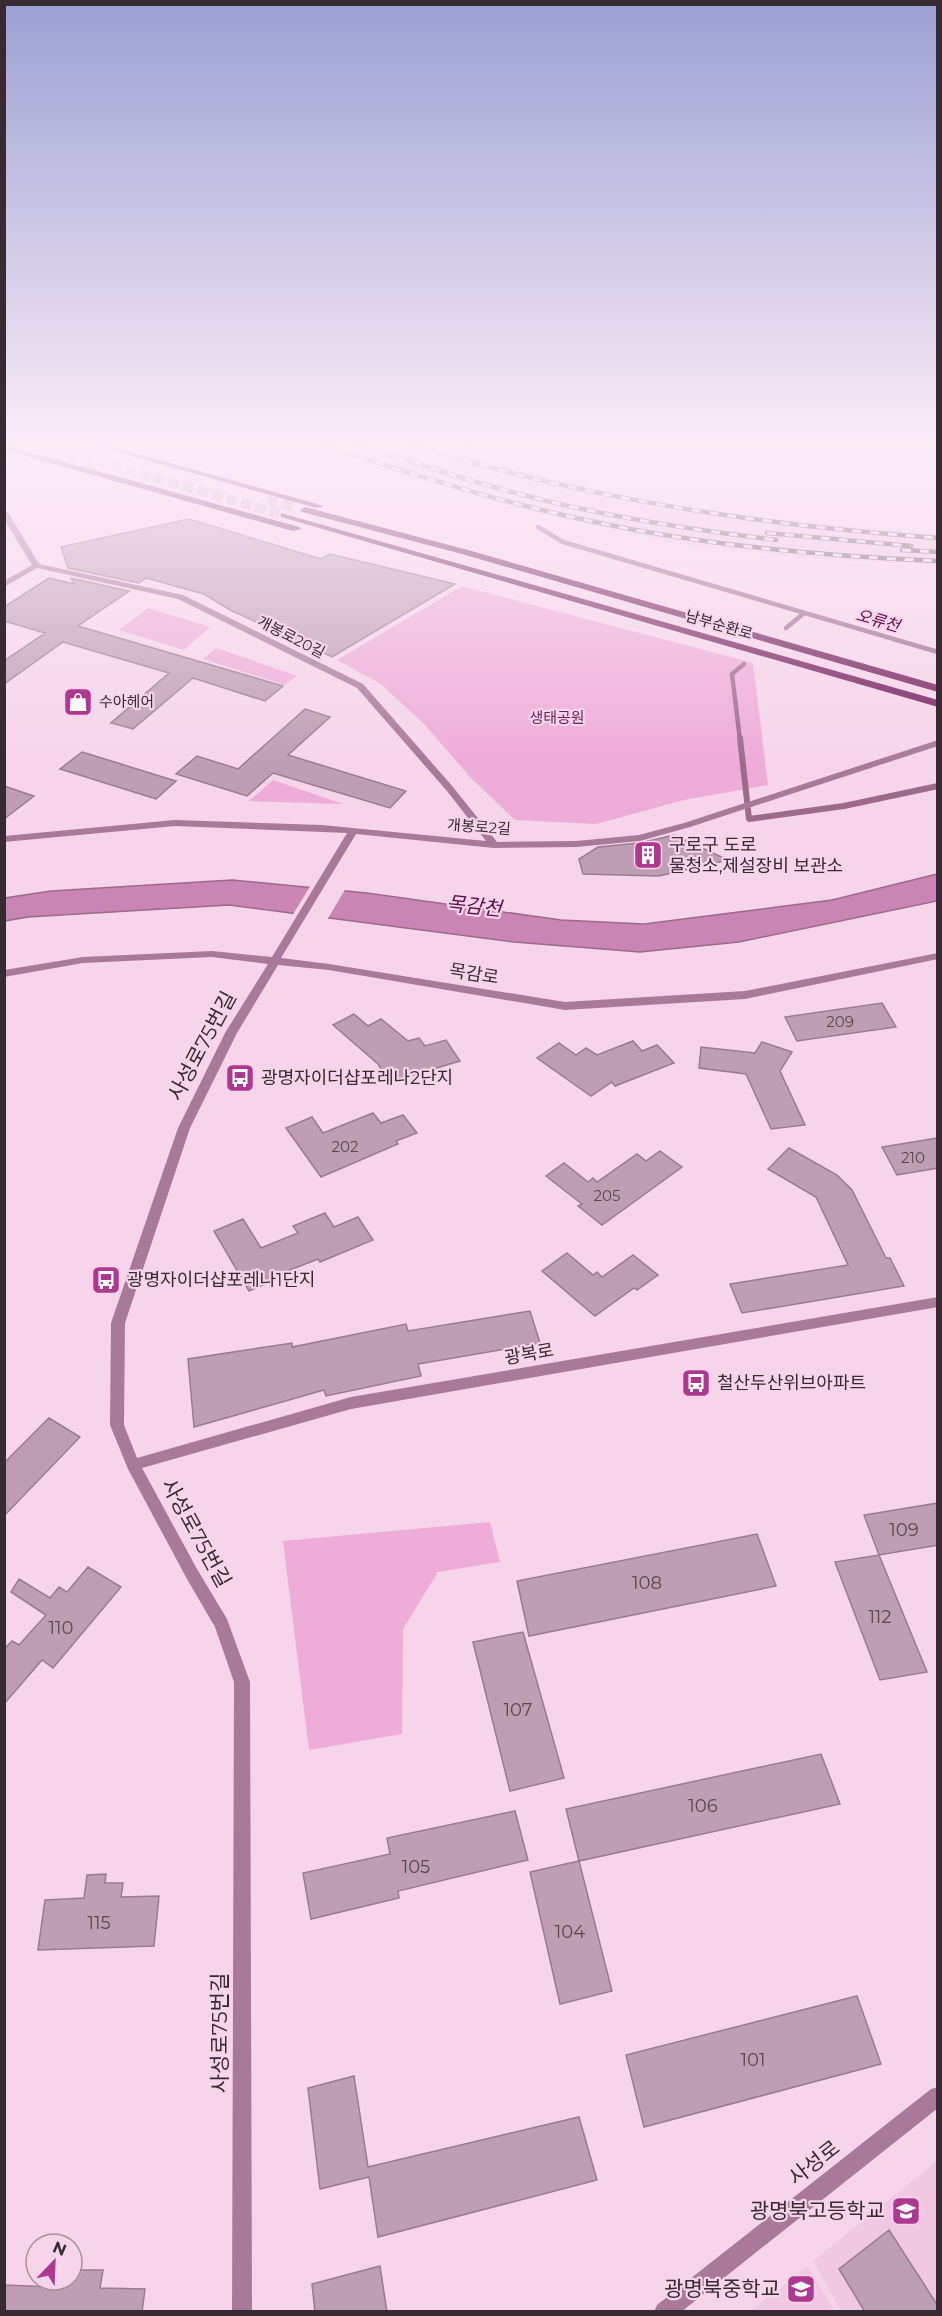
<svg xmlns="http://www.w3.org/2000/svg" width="942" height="2316" font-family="Montserrat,'Noto Sans KR',sans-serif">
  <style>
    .built { fill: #f0c8e2 }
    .green { fill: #eeacd8 }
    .water { fill: #c985b3; stroke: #9d6a8c; stroke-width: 1.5 }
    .pier { fill: #f6d5ea }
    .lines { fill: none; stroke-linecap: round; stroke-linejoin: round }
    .stream-far1 { stroke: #9d6a8c; stroke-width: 4.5 }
    .stream { stroke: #9d6a8c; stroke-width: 6 }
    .building { fill: #be9eb3; stroke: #997b8f; stroke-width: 1.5 }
    .primary-tunnel { stroke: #d0b3c5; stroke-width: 10; stroke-dasharray: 10 5; stroke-linecap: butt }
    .minor { fill: #a87999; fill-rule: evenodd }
    .primary { fill: #711d5c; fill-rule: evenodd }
    .rail-casing { stroke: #695662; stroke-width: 4.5 }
    .rail { stroke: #f6d5ea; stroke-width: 3; stroke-dasharray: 9; stroke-linecap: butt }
    .labels { text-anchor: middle; stroke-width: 4.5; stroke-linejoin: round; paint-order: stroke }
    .far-street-label { font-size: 15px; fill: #372a32; stroke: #f6d5ea }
    .far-poi-label { font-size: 15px; fill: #372a32; stroke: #f6d5ea; text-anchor: start }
    .far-park-label { font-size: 15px; fill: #6e1f5a; stroke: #f6d5ea }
    .number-label { font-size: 15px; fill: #594752 }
    .far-water-label { font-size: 16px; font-style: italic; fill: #5e0d4c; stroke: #f6d5ea }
    .poi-label { font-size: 18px; fill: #372a32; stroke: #f6d5ea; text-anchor: start }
    .street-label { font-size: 18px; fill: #372a32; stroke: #f6d5ea }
    .near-number-label { font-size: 18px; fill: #594752 }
    .water-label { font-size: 20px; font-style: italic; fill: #5e0d4c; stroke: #f6d5ea }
    .near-street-label { font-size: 21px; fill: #372a32; stroke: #f6d5ea }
    .near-poi-label { font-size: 21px; fill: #372a32; stroke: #f6d5ea; text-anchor: end }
  </style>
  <rect width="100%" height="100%" fill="#f6d5ea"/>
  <path class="built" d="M 297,440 L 412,440 L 482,460 L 637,499 L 730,515 L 937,533 L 937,565 L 815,559 L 671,543 L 524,510 Z
    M 937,2161 L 937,2311 L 841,2311 L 813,2261 Z
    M 808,2266 L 834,2311 L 751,2311 Z"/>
  <path class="green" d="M 462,586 L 753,663 L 768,785 L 684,800 L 596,824 L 515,820 L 470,777 L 425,725 L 381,684 L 337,660 Z
    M 148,608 L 210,627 L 184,650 L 119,630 Z
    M 216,648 L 297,676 L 284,685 L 203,659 Z
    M 273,780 L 343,804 L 249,801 Z
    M 490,1522 L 500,1562 L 438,1572 L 403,1629 L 402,1734 L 309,1750 L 283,1541 Z"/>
  <path class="water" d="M 937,874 L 937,901 L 739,942 L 640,952 L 514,942 L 229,905 L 28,917 L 5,921 L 5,898 L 51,891 L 232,880 L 367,893 L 561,920 L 644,924 L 832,900 Z"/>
  <path class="pier" d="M 311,885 L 346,888 L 327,920 L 292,916 Z"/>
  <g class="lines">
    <path class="stream-far1" d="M 538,527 L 563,542 L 938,652
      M 786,628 L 804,613
      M 740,740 L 732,674 L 744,664"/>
    <path class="stream" d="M 740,738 L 749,819 L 844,806 L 938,786"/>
  </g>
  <path class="building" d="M 189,519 L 321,559 L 330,554 L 455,584 L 332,657 L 230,610 L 204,594 L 146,578 L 139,583 L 68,568 L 61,547 Z
    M 49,578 L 74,584 L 71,578 L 129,591 L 78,626 L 283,686 L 265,701 L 193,678 L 133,729 L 111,723 L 169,673 L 63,642 L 4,684 L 4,661 L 45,633 L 4,621 L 4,607 Z
    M 305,709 L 330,717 L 288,755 L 406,791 L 390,808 L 273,773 L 247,796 L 176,774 L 197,756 L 238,769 Z
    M 82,752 L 176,781 L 156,799 L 60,769 Z
    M 4,786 L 34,796 L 4,819 Z
    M 674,835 L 728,860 L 659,876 L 583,874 L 579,859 L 598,847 L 640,843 Z
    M 882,1003 L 896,1027 L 797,1041 L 785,1017 Z
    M 354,1014 L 368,1026 L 381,1019 L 408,1041 L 419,1038 L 425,1046 L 446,1040 L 460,1061 L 389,1082 L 378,1064 L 333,1025 Z
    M 633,1041 L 642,1051 L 657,1045 L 674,1063 L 615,1086 L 612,1082 L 591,1096 L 537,1058 L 559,1043 L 576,1055 L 586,1048 L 597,1055 Z
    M 762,1042 L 792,1052 L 780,1071 L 805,1125 L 771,1129 L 746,1074 L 699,1068 L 701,1047 L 755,1053 Z
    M 373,1113 L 381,1123 L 403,1115 L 417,1133 L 396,1141 L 398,1144 L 321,1177 L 286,1128 L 312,1117 L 323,1133 Z
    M 938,1138 L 938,1168 L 897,1175 L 882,1147 Z
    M 789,1148 L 837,1175 L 852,1190 L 886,1258 L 890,1258 L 904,1286 L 742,1313 L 730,1284 L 848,1265 L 816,1197 L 768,1169 Z
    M 660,1151 L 682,1167 L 602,1225 L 578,1206 L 582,1204 L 546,1176 L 564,1163 L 588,1182 L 593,1178 L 597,1182 L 637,1154 L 646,1161 Z
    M 325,1213 L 334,1227 L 358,1217 L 373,1240 L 320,1262 L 318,1259 L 280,1274 L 282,1277 L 249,1291 L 214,1231 L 243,1219 L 261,1248 L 298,1233 L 293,1226 Z
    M 567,1253 L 593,1275 L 597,1272 L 602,1277 L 633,1255 L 658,1275 L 637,1290 L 634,1288 L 595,1316 L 542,1271 Z
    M 530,1311 L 540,1343 L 418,1364 L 421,1376 L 326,1396 L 324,1390 L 194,1427 L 188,1359 L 292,1343 L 292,1347 L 406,1324 L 408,1331 Z
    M 49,1418 L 80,1437 L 4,1516 L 4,1463 Z
    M 938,1503 L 938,1545 L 879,1555 L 864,1515 Z
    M 757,1534 L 776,1586 L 529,1636 L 517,1581 Z
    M 879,1555 L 927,1672 L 880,1680 L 835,1562 Z
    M 88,1567 L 121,1587 L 53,1668 L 42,1660 L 4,1704 L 4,1649 L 12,1641 L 19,1645 L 46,1615 L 11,1592 L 19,1579 L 50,1598 L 59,1587 L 67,1592 Z
    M 523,1632 L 564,1778 L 510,1791 L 473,1642 Z
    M 821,1754 L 840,1804 L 579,1861 L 566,1809 Z
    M 515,1811 L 528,1860 L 398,1891 L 399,1898 L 311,1919 L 303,1873 L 390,1854 L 387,1838 Z
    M 579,1861 L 612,1991 L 560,2004 L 530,1872 Z
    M 106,1874 L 105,1883 L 123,1883 L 121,1897 L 159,1896 L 154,1946 L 38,1950 L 45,1900 L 84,1898 L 87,1875 Z
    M 857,1996 L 881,2064 L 644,2127 L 626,2055 Z
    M 354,2076 L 368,2167 L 579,2117 L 597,2180 L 378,2237 L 369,2177 L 320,2189 L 308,2088 Z
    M 889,2230 L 938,2306 L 938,2312 L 865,2312 L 839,2269 Z
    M 380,2266 L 387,2312 L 315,2312 L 312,2284 Z
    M 72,2270 L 103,2270 L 100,2288 L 145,2289 L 142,2312 L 4,2312 L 4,2285 L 55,2287 L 56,2280 L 72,2280 Z"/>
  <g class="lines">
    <path class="primary-tunnel" d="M 25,440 L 284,515
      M 268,500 L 294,507"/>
    <path class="minor" d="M 450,440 L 458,440 L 475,450 L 470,451 Z
      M 4,510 L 8,512 L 39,564 L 183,595 L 363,684 L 453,787 L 497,842 L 576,841 L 639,835 L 684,823 L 938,740 L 938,746 L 690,827 L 640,841 L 576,847 L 494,848 L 356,834 L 281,958 L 329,964 L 565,1002 L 745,991 L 938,953 L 938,959 L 745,999 L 565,1010 L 329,970 L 278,965 L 237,1033 L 190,1128 L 125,1323 L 124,1425 L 137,1458 L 351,1397 L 938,1297 L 938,1307 L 351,1409 L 142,1468 L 197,1569 L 227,1619 L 250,1682 L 252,2312 L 232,2312 L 234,1682 L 215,1627 L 187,1579 L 128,1469 L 110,1425 L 111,1323 L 178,1128 L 225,1033 L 268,964 L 212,957 L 83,963 L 4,977 L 4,970 L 83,957 L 212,951 L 272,957 L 347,833 L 175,826 L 4,842 L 4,836 L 175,820 L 322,825 L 486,841 L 447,791 L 357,688 L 178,599 L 37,568 L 4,587 L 4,581 L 32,565 L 4,519 Z
      M 938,2087 L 938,2108 L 681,2312 L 654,2312 L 657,2305 L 931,2089 Z"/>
    <path class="primary" d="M 75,440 L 89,440 L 324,506 L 316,508 Z
      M 4,445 L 299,527 L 301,529 L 293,531 L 4,450 Z
      M 305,507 L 468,550 L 938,685 L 938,692 L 462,554 L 302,512 L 300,510 Z
      M 281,513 L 938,700 L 938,707 L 281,517 Z"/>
    <g class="rail-casing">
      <path id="rail" d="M 307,440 C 402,471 497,502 595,522 C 708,546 823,556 938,561
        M 345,440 C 414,463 484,486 555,503 C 628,520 702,531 776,540
        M 394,440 C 577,497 748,524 938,538
        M 767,533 L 911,546
        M 902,550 L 938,552"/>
    </g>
    <use href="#rail" class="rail"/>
  </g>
  <linearGradient id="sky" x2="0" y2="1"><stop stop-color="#9ba1d3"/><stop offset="0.58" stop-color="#fbecf6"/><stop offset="1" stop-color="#fbecf6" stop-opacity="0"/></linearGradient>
  <rect width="942" height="764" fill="url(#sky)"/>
  <defs>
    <g id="shop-square" transform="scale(1.5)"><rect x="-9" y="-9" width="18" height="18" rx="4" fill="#ae3890" stroke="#f6d5ea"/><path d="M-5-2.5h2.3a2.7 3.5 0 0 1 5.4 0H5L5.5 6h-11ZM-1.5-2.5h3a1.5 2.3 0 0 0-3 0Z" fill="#fff"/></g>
    <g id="building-square" transform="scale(1.5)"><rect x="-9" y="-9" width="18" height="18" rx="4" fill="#ae3890" stroke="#f6d5ea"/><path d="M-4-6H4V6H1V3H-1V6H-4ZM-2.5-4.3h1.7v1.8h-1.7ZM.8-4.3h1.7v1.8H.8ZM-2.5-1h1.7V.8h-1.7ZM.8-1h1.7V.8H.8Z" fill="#fff"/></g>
    <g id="bus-square" transform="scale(1.5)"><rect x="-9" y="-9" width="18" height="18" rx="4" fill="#ae3890" stroke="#f6d5ea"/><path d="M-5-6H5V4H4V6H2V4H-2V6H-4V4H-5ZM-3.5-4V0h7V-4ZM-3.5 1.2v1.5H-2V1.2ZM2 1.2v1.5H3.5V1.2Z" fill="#fff"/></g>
    <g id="school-square" transform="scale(1.5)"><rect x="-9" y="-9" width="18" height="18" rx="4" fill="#ae3890" stroke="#f6d5ea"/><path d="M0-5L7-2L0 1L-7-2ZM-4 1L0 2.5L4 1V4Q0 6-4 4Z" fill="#fff"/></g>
  </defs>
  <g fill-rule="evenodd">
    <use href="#shop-square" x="78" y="702"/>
    <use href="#building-square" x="648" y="855"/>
    <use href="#bus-square" x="240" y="1078"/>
    <use href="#bus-square" x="106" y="1280"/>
    <use href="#bus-square" x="696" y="1383"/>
    <use href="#school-square" x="906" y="2211"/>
    <use href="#school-square" x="801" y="2289"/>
  </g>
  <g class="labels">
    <g class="far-street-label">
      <text transform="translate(719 625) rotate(16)" y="5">남부순환로</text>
      <text transform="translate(291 637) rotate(27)" y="5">개봉로20길</text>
      <text transform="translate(479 827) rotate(4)" y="5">개봉로2길</text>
    </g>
    <g class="far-poi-label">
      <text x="99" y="707">수아헤어</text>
    </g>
    <g class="far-park-label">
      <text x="557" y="723">생태공원</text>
    </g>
    <g class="number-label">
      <text x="840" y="1027">209</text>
      <text x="345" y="1152">202</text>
      <text x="913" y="1163">210</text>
      <text x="607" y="1201">205</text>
    </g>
    <g class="far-water-label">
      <text transform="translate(878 620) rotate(16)" y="6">오류천</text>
    </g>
    <g class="poi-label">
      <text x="669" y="851">구로구 도로<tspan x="669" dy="21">물청소,제설장비 보관소</tspan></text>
      <text x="261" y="1084">광명자이더샵포레나2단지</text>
      <text x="127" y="1286">광명자이더샵포레나1단지</text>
      <text x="717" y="1389">철산두산위브아파트</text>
    </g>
    <g class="street-label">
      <text transform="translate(474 974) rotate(9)" y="6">목감로</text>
      <text transform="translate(529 1354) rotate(-10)" y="6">광복로</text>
    </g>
    <g class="near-number-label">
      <text x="904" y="1536">109</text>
      <text x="647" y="1589">108</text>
      <text x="880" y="1623">112</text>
      <text x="61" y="1634">110</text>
      <text x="518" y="1716">107</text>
      <text x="703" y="1812">106</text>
      <text x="416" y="1873">105</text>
      <text x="99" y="1929">115</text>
      <text x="570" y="1938">104</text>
      <text x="753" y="2066">101</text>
    </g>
    <g class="water-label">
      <text transform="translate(474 906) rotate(6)" y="7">목감천</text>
    </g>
    <g class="near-street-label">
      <text transform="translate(202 1046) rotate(-62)" y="7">사성로75번길</text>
      <text transform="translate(196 1533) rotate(61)" y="7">사성로75번길</text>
      <text transform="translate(220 2033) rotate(-90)" y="7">사성로75번길</text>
      <text transform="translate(814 2163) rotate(-38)" y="7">사성로</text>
    </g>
    <g class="near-poi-label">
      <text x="885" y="2218">광명북고등학교</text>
      <text x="780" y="2296">광명북중학교</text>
    </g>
  </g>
  <rect width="942" height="2316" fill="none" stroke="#372a32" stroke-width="12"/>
  <g transform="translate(54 2262) rotate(23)"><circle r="28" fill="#f6d5ea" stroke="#aa91a0" stroke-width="1.5"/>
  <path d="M0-4.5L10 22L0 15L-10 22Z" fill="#ae3890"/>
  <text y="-9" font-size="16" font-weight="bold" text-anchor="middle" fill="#372a32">N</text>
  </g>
</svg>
